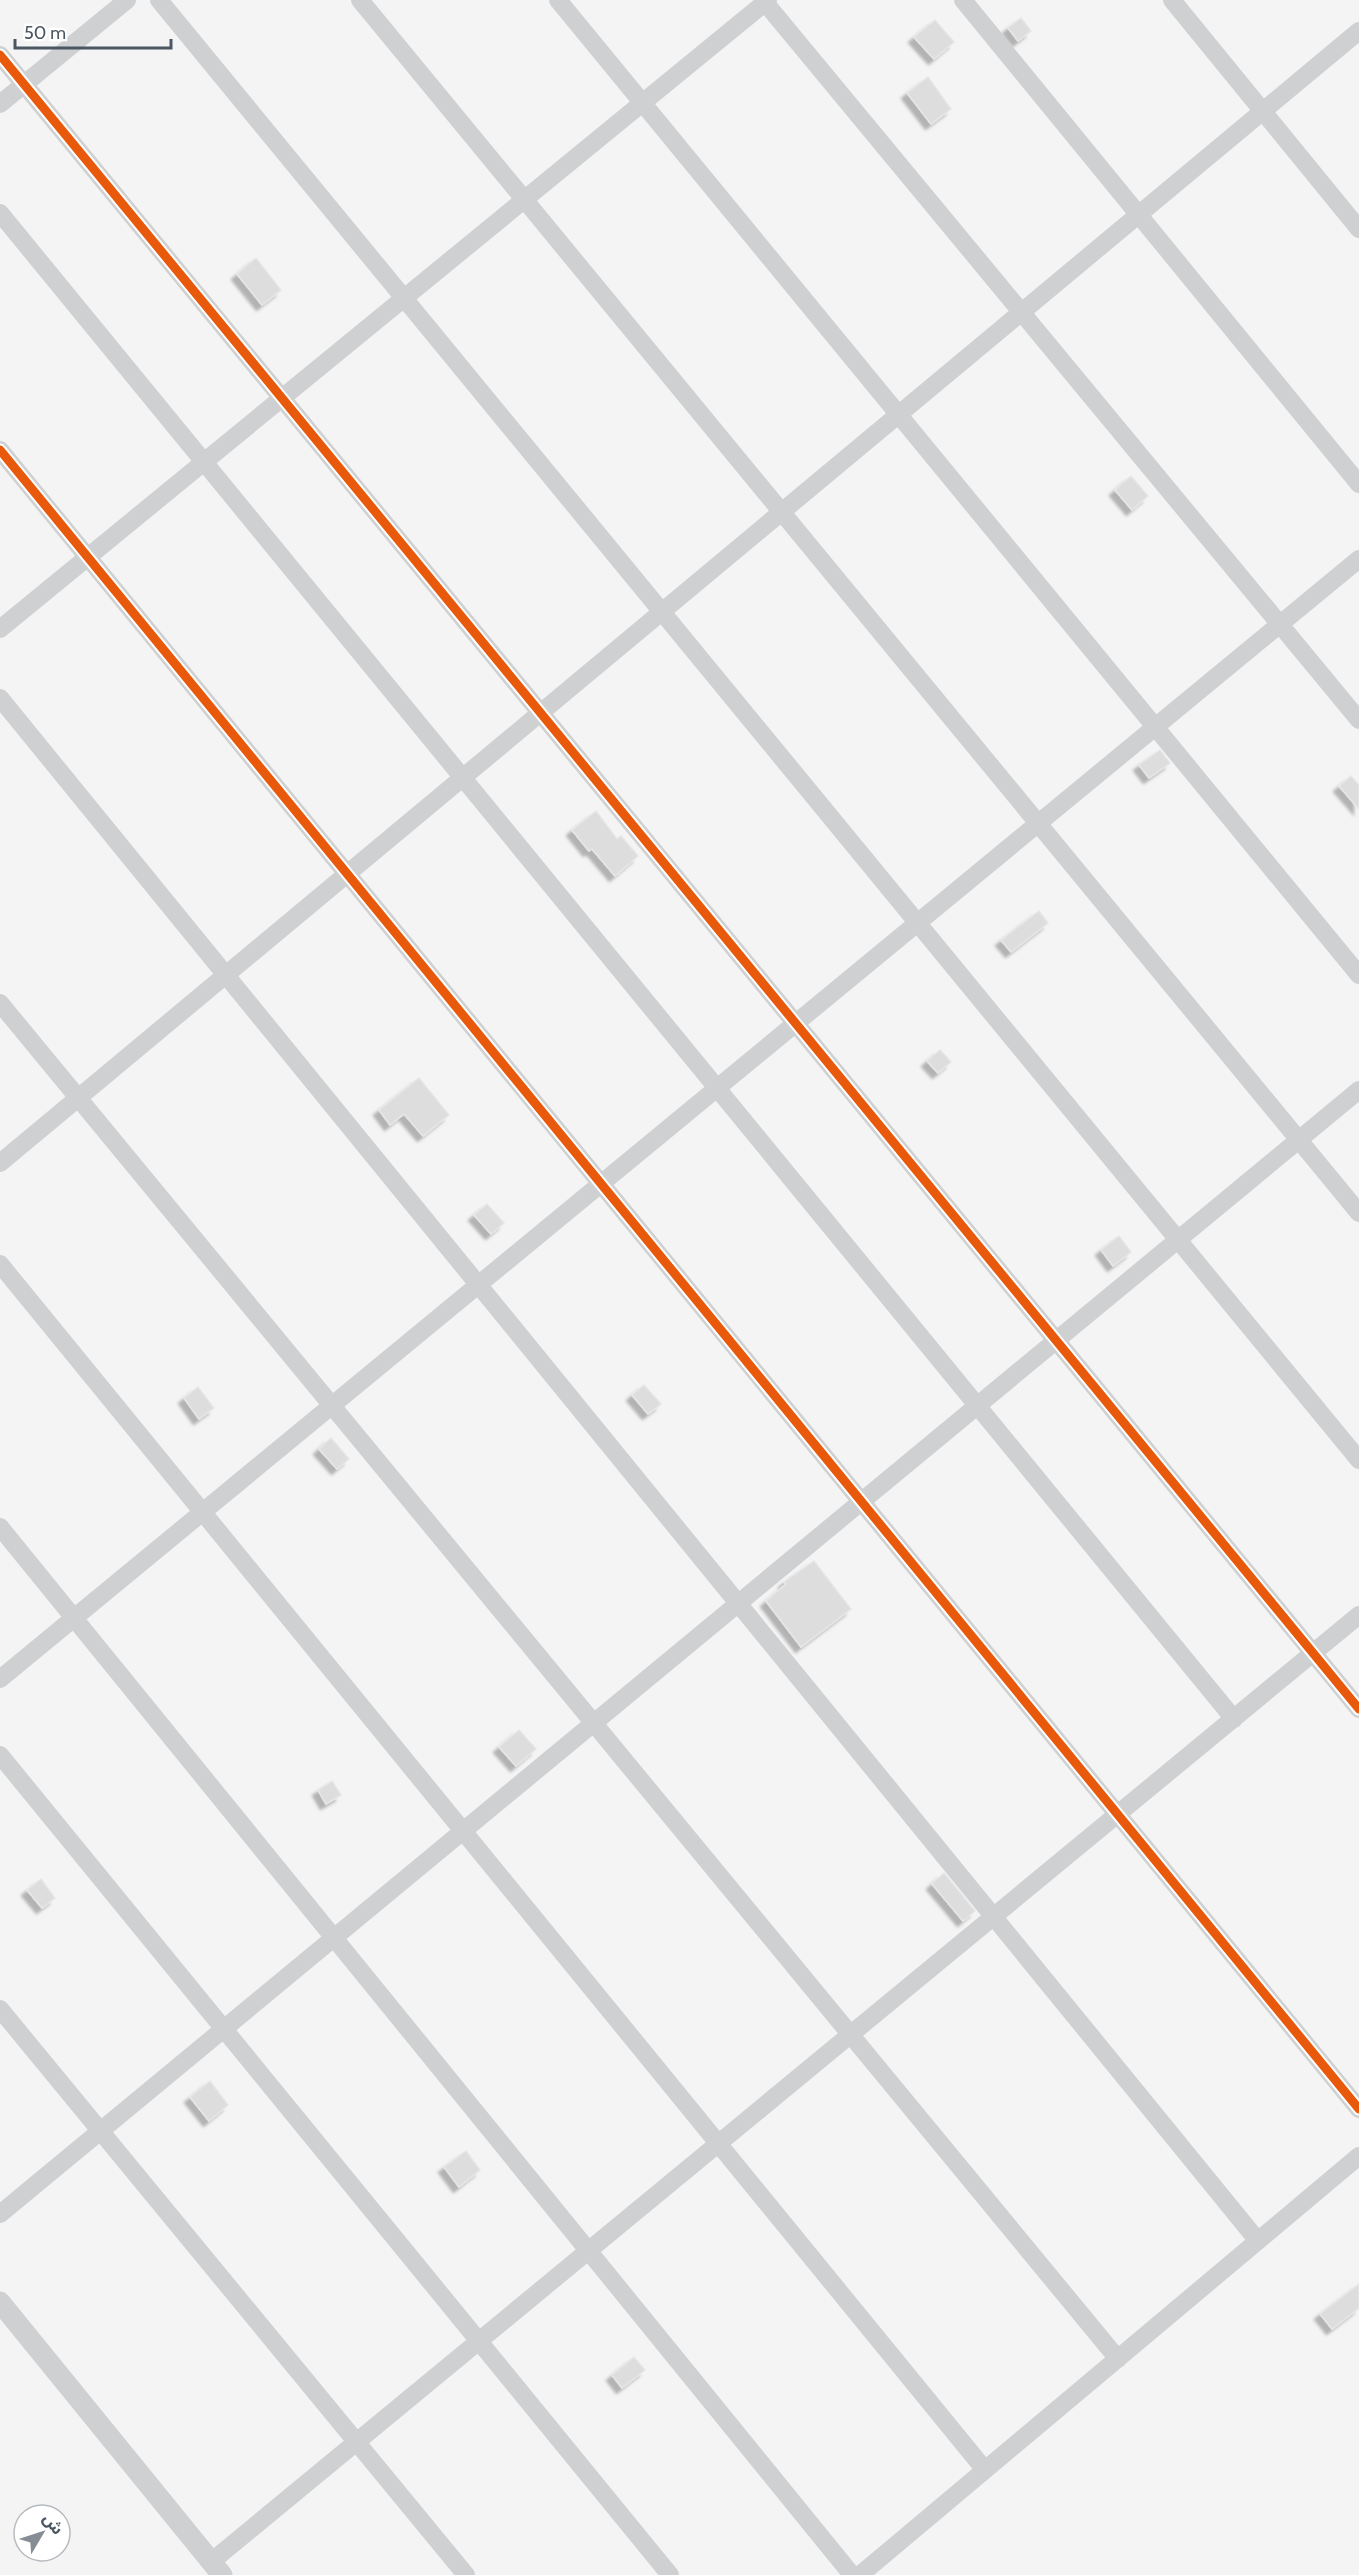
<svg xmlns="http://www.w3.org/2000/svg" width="1359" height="2575" font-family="Cabin,'Noto Sans Arabic',sans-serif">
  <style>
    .building { fill: #ddddde; stroke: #e5e6e7; stroke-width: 1.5; filter: url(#shadow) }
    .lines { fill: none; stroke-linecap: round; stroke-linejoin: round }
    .minor { stroke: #ced0d2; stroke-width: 18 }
    .tertiary { stroke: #ced0d2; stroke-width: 21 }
    .cycleway-casing { stroke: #fff; stroke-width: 13 }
    .cycleway { stroke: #e8590c; stroke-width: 9 }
  </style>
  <defs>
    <filter id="shadow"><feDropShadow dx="-5.5" dy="5.5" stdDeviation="1.5" flood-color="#0004"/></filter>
  </defs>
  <rect width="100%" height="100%" fill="#f4f4f4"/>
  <path class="building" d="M 1021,18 L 1031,31 L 1018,41 L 1008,28 Z
    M 935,20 L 954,42 L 934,59 L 914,37 Z
    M 928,77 L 951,109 L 931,124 L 907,93 Z
    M 256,258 L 281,290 L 262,305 L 237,274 Z
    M 1131,476 L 1148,496 L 1132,510 L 1115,490 Z
    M 1160,750 L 1170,763 L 1149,778 L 1139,765 Z
    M 1351,776 L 1359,785 L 1359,809 L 1339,786 Z
    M 596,811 L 617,839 L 621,836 L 638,856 L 615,876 L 592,849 L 589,851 L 572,830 Z
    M 1039,911 L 1048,923 L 1011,952 L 1001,940 Z
    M 940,1050 L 951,1062 L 938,1073 L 927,1061 Z
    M 419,1078 L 449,1115 L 423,1136 L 404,1114 L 390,1125 L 379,1110 Z
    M 487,1204 L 504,1223 L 491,1234 L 474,1215 Z
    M 1119,1236 L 1131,1252 L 1113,1266 L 1101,1250 Z
    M 644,1385 L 661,1404 L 648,1414 L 632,1395 Z
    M 198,1387 L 214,1408 L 199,1419 L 184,1398 Z
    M 331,1438 L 349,1459 L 337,1469 L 319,1449 Z
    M 814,1561 L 851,1609 L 801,1647 L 766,1601 L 786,1584 L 784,1582 Z
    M 519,1730 L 536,1749 L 516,1766 L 499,1747 Z
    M 332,1781 L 341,1795 L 326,1804 L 318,1790 Z
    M 944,1873 L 975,1911 L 963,1921 L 932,1884 Z
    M 41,1879 L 55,1898 L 42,1908 L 27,1890 Z
    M 210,2081 L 228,2105 L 209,2121 L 190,2097 Z
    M 466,2151 L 480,2170 L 459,2187 L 444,2167 Z
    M 1359,2284 L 1359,2308 L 1332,2329 L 1320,2314 Z
    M 634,2357 L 645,2370 L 622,2388 L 612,2375 Z"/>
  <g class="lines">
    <path class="minor" d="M 159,0 L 1359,1460
      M 360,0 L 1359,1213
      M 558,0 L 1359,975
      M 763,0 L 1359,720
      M 963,0 L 1359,484
      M 1172,0 L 1359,229
      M 0,55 L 1359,1709
      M 0,104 L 127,0
      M 0,213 L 1234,1719
      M 0,450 L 1359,2109
      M 0,629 L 768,0
      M 0,698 L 1258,2241
      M 0,1003 L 1118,2359
      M 0,1163 L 1359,31
      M 0,1264 L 985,2470
      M 0,1527 L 852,2575
      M 0,1679 L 1359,559
      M 0,1755 L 670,2575
      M 0,2009 L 466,2575
      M 0,2214 L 1359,1090
      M 211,2562 L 1359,1615
      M 860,2575 L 1359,2156"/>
    <path class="tertiary" d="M 0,2302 L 222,2575"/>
    <g class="cycleway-casing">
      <path id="cycleway" d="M 0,55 L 1359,1709
        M 0,450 L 1359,2109"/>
    </g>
    <use href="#cycleway" class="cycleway"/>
  </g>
  <g transform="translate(42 2533) rotate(51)"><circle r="28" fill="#ffffff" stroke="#b7bbc0" stroke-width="1.5"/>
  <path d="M0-4.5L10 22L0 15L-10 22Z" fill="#868d94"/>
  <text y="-9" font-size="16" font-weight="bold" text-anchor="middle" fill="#4a5661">ش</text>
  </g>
  <path d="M15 39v9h156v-9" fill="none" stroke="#4a5661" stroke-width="3"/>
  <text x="24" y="39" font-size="18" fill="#4a5661" stroke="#ffffff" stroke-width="4.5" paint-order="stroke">50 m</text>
</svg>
